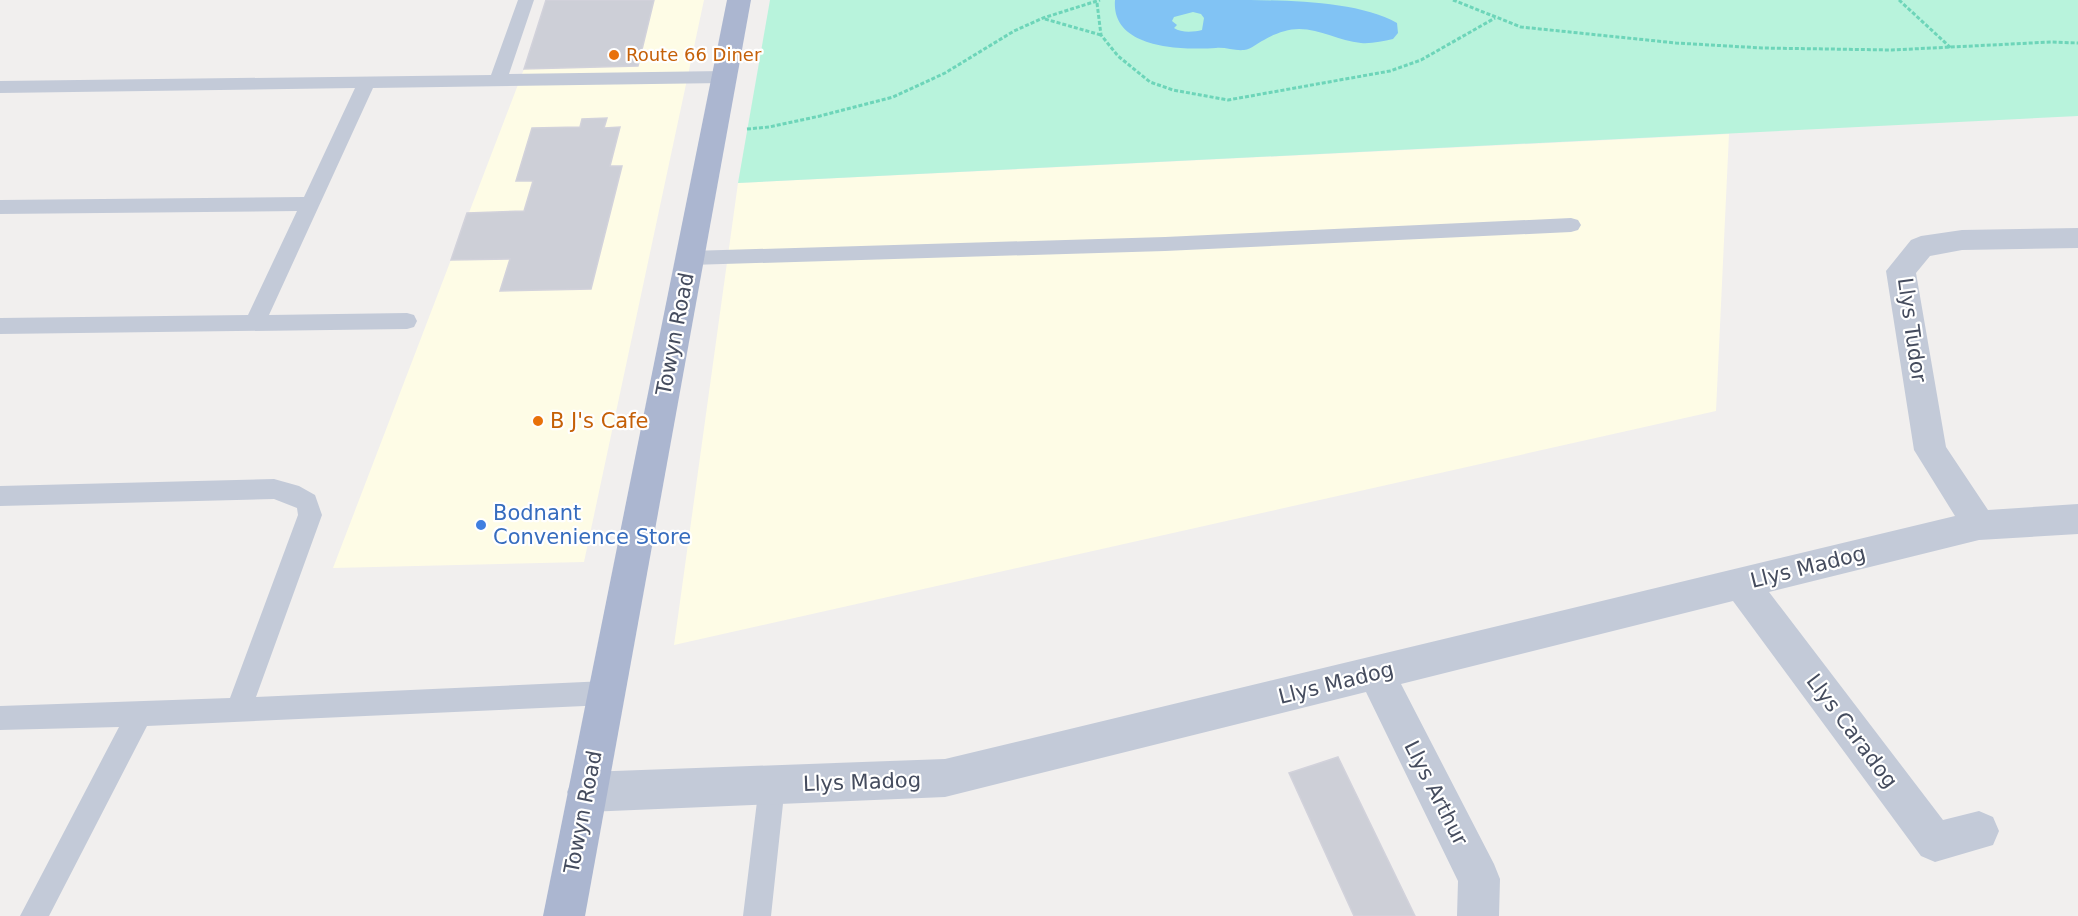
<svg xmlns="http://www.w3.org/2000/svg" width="2078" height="916" font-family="'DejaVu Sans',sans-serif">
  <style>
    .commercial { fill: #fefce6 }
    .green { fill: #b8f3dc }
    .water { fill: #81c3f4; fill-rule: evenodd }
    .building { fill: #cdcfd7; stroke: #d2d2db; stroke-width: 1.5 }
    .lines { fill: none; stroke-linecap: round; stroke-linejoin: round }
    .path { stroke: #6dd5b9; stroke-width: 3; stroke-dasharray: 4 2; stroke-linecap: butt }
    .lane { fill: #c3cad8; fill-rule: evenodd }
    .street { fill: #c3cad8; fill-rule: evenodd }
    .primary { fill: #abb6d0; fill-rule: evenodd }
    .food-dot { fill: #e8710a; stroke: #fff; stroke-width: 2 }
    .shop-dot { fill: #3f7fe0; stroke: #fff; stroke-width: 2 }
    .labels { text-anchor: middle; stroke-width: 4.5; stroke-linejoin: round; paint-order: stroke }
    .far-food-label { font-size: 18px; fill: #c56008; stroke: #fff; text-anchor: start }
    .street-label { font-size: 21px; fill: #454c5e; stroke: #fff }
    .food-label { font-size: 21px; fill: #c56008; stroke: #fff; text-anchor: start }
    .shop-label { font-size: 21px; fill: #366cbe; stroke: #fff; text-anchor: start }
  </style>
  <rect width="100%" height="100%" fill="#f1efee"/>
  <path class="commercial" d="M 546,0 L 704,0 L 584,562 L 333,568 L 524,69 Z
    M 1729,134 L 1716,411 L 674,645 L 738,183 Z"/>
  <path class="green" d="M 770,0 L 2078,0 L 2078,116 L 738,183 Z"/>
  <path class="water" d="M 1115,0 C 1154,0 1192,0 1231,0 C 1278,0 1357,0 1397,23 L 1398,33 L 1393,39 C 1383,41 1371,44 1361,43 C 1339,41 1321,29 1299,29 C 1287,29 1274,34 1264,40 C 1257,43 1252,49 1244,50 C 1235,51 1225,47 1216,48 C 1182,50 1111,49 1115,0 ZM 1193,12 L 1201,14 L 1204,18 L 1202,30 C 1194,32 1181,33 1174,28 L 1177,25 L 1172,21 L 1174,17 Z"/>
  <path class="building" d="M 546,0 L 654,0 L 638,66 L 524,69 Z
    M 607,118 L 604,128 L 620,127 L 610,166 L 622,166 L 591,289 L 500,291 L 510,259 L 451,260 L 467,213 L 524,211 L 533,181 L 516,181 L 532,128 L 580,127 L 582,119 Z
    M 1338,757 L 1415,916 L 1354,916 L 1289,773 Z"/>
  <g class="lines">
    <path class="path" d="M 1453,0 L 1521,27 L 1676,43 L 1762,48 L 1892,50 L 2051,42 L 2078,43
      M 1899,0 L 1951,48
      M 1097,3 L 1101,35 L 1118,56 L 1150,82 L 1173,90 L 1228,100 L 1390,71 L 1421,60 L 1495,18
      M 1045,19 L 1101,35
      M 747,129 L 769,127 L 820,116 L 893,97 L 945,73 L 1014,31 L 1043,18 L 1100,0"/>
    <path class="lane" d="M 518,0 L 534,0 L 509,74 L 724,71 L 730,73 L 733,77 L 730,81 L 724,83 L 373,88 L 269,315 L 407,313 L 414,315 L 417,321 L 414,327 L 407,329 L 0,334 L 0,318 L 248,315 L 297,211 L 0,214 L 0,200 L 304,197 L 355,88 L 0,93 L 0,81 L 491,75 Z
      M 1571,218 L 1578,220 L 1581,225 L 1578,230 L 1571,232 L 1165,251 L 690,265 L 683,263 L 680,258 L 683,253 L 690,251 L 1165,237 Z
      M 274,479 L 299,486 L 315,495 L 322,515 L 256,697 L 606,681 L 615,684 L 619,693 L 615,702 L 606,705 L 147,726 L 49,916 L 20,916 L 119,727 L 0,730 L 0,706 L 230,698 L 298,515 L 297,508 L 274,499 L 0,506 L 0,486 Z
      M 772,772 L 781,776 L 785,785 L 771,916 L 743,916 L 759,785 L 763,776 Z"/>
    <path class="street" d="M 2078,228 L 2078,248 L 1962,250 L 1930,256 L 1916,273 L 1946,447 L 1988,510 L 2078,504 L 2078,534 L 1979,540 L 1769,592 L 1943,820 L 1979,811 L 1993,817 L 1999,831 L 1993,845 L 1935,862 L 1921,856 L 1733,601 L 1401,684 L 1494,864 L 1500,879 L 1499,916 L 1457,916 L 1458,881 L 1366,692 L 945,797 L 587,812 L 573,806 L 567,792 L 573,778 L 587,772 L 945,759 L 1955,516 L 1914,450 L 1886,271 L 1911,240 L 1921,236 L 1962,230 Z"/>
    <path class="primary" d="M 727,0 L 751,0 L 585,916 L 543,916 Z"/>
  </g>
  <g class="food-dot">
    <circle cx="614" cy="55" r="6"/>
    <circle cx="538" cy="421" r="6"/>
  </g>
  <circle class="shop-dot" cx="481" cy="525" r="6"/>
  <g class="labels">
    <g class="far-food-label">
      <text x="626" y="61">Route 66 Diner</text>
    </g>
    <g class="street-label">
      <text transform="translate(1912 330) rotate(82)" y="7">Llys Tudor</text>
      <text transform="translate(675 334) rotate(-79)" y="7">Towyn Road</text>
      <text transform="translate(1808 567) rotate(-14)" y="7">Llys Madog</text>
      <text transform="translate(1336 683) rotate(-14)" y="7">Llys Madog</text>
      <text transform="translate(1852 731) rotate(53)" y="7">Llys Caradog</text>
      <text transform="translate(862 782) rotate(-2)" y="7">Llys Madog</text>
      <text transform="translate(1436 793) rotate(63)" y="7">Llys Arthur</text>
      <text transform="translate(583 812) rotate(-79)" y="7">Towyn Road</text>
    </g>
    <g class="food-label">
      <text x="550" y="428">B J's Cafe</text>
    </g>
    <g class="shop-label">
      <text x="493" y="520">Bodnant<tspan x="493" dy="24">Convenience Store</tspan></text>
    </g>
  </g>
</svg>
